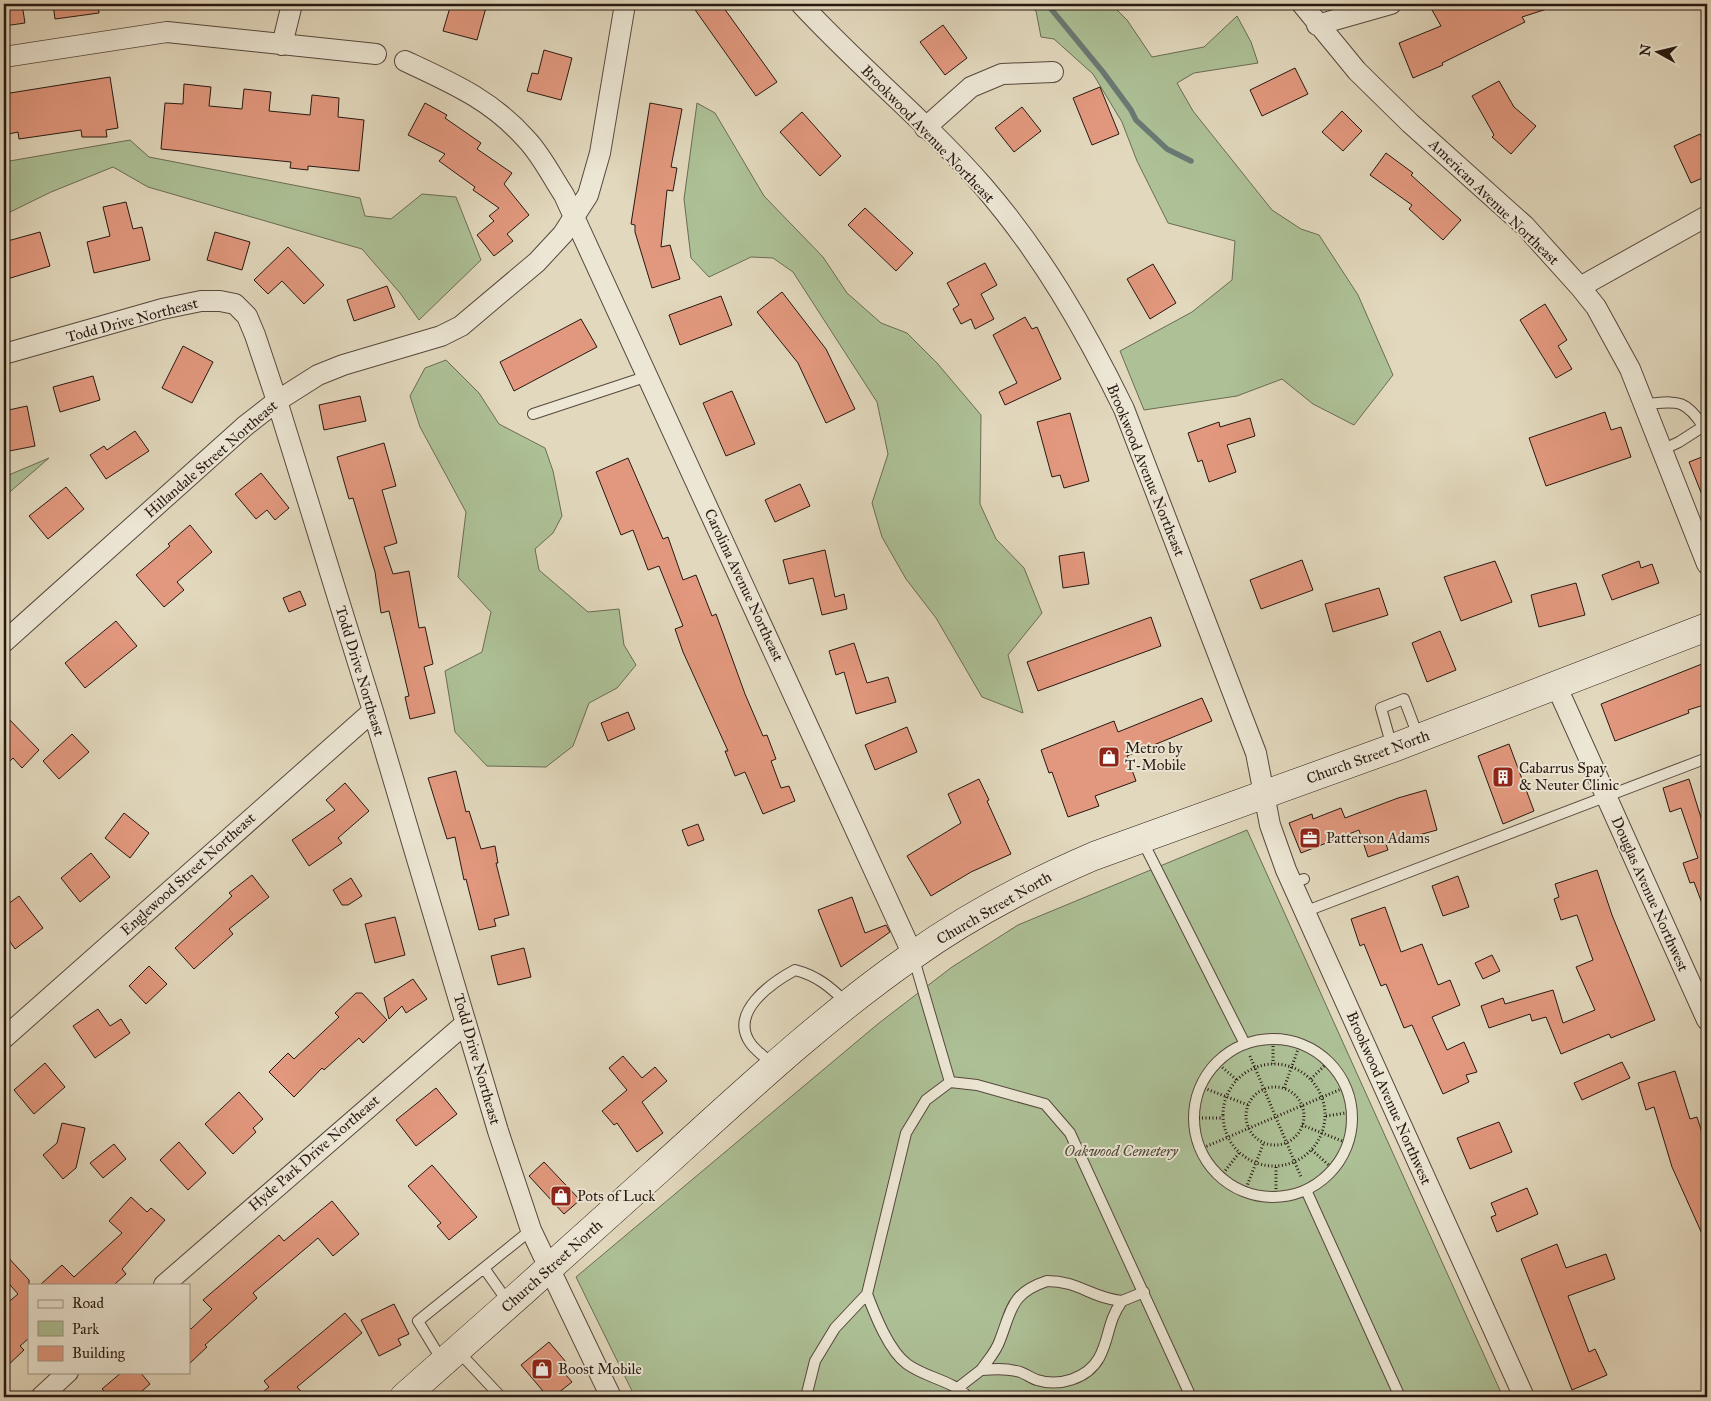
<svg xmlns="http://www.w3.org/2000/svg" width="1711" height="1401" font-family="'IM FELL Great Primer',serif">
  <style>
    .green { fill: #adc096; stroke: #6a6c54 }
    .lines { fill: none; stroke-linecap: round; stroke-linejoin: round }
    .stream { stroke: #6a7975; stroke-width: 5.5 }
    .building { fill: #e2987e; stroke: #281812 }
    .lane-casing { stroke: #56483d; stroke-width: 12 }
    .street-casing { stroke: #56483d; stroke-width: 22 }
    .secondary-casing { stroke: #281812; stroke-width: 29 }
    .path { stroke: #281812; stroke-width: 3; stroke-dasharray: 1 2.5; stroke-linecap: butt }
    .lane { stroke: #ece6d4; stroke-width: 10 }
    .street { stroke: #ece6d4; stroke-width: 20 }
    .secondary { stroke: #ece6d4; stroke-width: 28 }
    .labels { text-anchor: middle; stroke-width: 4; stroke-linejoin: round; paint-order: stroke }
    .street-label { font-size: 15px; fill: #281812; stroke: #ece6d4 }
    .poi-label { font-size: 15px; fill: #281812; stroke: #ece6d4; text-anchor: start }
    .park-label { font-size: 15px; font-style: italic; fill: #504a3a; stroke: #ece6d4 }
  </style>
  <rect width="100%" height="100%" fill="#e2d8bd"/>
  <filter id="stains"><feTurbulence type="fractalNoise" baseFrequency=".004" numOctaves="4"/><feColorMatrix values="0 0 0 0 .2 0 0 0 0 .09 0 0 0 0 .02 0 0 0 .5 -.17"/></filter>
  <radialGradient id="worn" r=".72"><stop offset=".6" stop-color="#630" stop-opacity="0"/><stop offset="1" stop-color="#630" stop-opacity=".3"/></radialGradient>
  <path class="green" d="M 1026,4 L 1111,4 L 1127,20 L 1152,57 L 1204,47 L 1237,16 L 1251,42 L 1258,63 L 1194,73 L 1177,83 L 1193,111 L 1272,210 L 1301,229 L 1319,235 L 1358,295 L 1393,375 L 1354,425 L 1313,404 L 1282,379 L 1237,396 L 1144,410 L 1120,351 L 1192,312 L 1232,280 L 1235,241 L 1168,223 L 1137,161 L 1122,122 L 1093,74 L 1054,39 L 1041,37 L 1036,11 Z
    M 697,103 L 715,113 L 764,196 L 823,257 L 847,293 L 881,323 L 907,333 L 937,363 L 981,415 L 980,504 L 996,539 L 1024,568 L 1042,613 L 1008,655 L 1023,713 L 982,697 L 936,618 L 906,579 L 882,537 L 872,503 L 888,454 L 877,402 L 793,272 L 773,258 L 751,257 L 709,277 L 691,258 L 684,199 Z
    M 130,140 L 149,157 L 360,198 L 365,216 L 391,219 L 422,194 L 456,197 L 481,260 L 419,320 L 400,293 L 362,249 L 148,187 L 113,167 L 51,192 L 4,215 L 4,162 Z
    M 446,360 L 479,393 L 499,424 L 545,448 L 553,471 L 562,516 L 553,533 L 535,549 L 539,570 L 588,612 L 619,609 L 624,645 L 636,665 L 617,688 L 589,703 L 573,746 L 546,767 L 487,766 L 455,732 L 445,671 L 482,652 L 491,612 L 458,577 L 466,512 L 420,427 L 410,396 L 425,368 Z
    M 49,458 L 4,497 L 4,477 Z
    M 1247,830 L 1503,1397 L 635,1397 L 576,1277 L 879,1023 L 952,967 L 1018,925 Z"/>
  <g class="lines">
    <path class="stream" d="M 1047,4 L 1103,72 L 1131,110 L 1136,120 L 1167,149 L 1191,161"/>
  </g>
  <path class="building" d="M 4,4 L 22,4 L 25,23 L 4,26 Z
    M 53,4 L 98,4 L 99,13 L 55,19 Z
    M 451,4 L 487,4 L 477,40 L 443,31 Z
    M 691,4 L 721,4 L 777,82 L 756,96 Z
    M 1444,4 L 1553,4 L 1553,7 L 1522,17 L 1525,22 L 1442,63 L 1443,65 L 1413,78 L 1399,43 L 1441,26 L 1432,10 Z
    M 943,25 L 967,58 L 945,75 L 920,42 Z
    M 544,50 L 572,58 L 561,100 L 527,91 L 532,73 L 538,74 Z
    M 1295,68 L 1308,94 L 1262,116 L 1250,90 Z
    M 110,77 L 118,128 L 106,130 L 107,137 L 82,137 L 81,130 L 19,139 L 18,132 L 4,135 L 4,94 Z
    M 1499,81 L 1514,107 L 1536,126 L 1511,154 L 1492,137 L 1494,135 L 1472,96 Z
    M 184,84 L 211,87 L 209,106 L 242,109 L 244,89 L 271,92 L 269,111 L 310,115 L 312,95 L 339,98 L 338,117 L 364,120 L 359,171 L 308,166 L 308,170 L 290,168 L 291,162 L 161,149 L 165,103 L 183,104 Z
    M 1100,87 L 1119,134 L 1092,145 L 1073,98 Z
    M 425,103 L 447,115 L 445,118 L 481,143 L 477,149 L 512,173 L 504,184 L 529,215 L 507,234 L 513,241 L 494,256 L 477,235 L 494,221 L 489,216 L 499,208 L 473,190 L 475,187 L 439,161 L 445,154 L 408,135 Z
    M 650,103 L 682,109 L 671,167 L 677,168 L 673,191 L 667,190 L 661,247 L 670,245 L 680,279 L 652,288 L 635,232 L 635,225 L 631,224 Z
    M 1022,107 L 1041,131 L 1014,152 L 995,128 Z
    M 1342,111 L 1362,131 L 1343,151 L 1322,132 Z
    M 802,112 L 841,156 L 820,176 L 780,132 Z
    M 1700,134 L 1707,150 L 1707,176 L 1691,183 L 1674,146 Z
    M 1386,153 L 1413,173 L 1411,175 L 1461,220 L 1443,240 L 1409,209 L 1412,205 L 1370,175 Z
    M 126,202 L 133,229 L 142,227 L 150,260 L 94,273 L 87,242 L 110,236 L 103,207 Z
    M 865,208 L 913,253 L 896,271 L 848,225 Z
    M 40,232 L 50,266 L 4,280 L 4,242 Z
    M 215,232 L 250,242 L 242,270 L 207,260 Z
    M 288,247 L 324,285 L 304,304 L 282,281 L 268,294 L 254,280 Z
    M 985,263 L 997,285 L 981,294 L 994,319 L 975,329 L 971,319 L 961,324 L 953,309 L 959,305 L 947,283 Z
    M 1153,264 L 1176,303 L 1150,319 L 1127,279 Z
    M 387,286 L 395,307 L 354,321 L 347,300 Z
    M 782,292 L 826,349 L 855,409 L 826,423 L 798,363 L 757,312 Z
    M 721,296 L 732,325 L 680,345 L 669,315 Z
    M 1545,304 L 1567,340 L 1558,346 L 1572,369 L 1556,378 L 1520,320 Z
    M 1025,317 L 1032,329 L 1037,327 L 1061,379 L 1005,405 L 999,392 L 1017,383 L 993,335 Z
    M 581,319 L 597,347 L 514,391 L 500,362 Z
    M 183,346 L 213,362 L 192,403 L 162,388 Z
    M 93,376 L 100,400 L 60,412 L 53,387 Z
    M 732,391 L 755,444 L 726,456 L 703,403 Z
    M 360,396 L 366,421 L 324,430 L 319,405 Z
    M 27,406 L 35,446 L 4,452 L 4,411 Z
    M 1605,412 L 1611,430 L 1621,427 L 1631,457 L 1546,486 L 1529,438 Z
    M 1070,413 L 1089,481 L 1064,488 L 1060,475 L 1052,477 L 1037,422 Z
    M 1250,418 L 1255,436 L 1227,445 L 1236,472 L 1209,482 L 1202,460 L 1198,462 L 1188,433 L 1219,422 L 1220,427 Z
    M 135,431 L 149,451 L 106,479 L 90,455 L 104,446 L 107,450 Z
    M 384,443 L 396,486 L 382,490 L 397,543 L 384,547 L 393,574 L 409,571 L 419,628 L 425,627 L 433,664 L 424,667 L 435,713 L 410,719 L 405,697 L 409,696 L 389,611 L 381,613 L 375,572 L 353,498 L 349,499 L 337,457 Z
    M 1707,455 L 1707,505 L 1706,505 L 1689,462 Z
    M 628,458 L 663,539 L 668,537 L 683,580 L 696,575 L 712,616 L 716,614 L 745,694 L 763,736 L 767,735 L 776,759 L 771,761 L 781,788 L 789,786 L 795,801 L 763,814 L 745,772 L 735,776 L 725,751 L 728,751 L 683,652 L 675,629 L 683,626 L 659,566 L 648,570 L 633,530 L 621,535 L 596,472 Z
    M 261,473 L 289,508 L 275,520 L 267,510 L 256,519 L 235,494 Z
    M 800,484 L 810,506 L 775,522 L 765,500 Z
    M 66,487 L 84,509 L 48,539 L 29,516 Z
    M 190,525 L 212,552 L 177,582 L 184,590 L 164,607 L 136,575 L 170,546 L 168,544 Z
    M 825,550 L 835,597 L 844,594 L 847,609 L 822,615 L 813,578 L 789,584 L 783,560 Z
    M 1084,552 L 1089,584 L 1063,588 L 1059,556 Z
    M 1302,560 L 1313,590 L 1261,609 L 1250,580 Z
    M 1495,561 L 1512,602 L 1461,621 L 1444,577 Z
    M 1639,561 L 1641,568 L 1652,564 L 1659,583 L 1612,600 L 1602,575 Z
    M 1576,583 L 1585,615 L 1539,627 L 1531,595 Z
    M 1379,588 L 1388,615 L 1333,632 L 1325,604 Z
    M 300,591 L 306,605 L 289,612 L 283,598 Z
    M 1151,617 L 1161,646 L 1038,691 L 1027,662 Z
    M 116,621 L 137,646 L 85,688 L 65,663 Z
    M 1440,631 L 1456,670 L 1427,682 L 1412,643 Z
    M 854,643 L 867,683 L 888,677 L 896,702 L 856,714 L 844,672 L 836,675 L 829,651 Z
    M 1707,662 L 1707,704 L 1688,710 L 1689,713 L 1615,741 L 1601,704 Z
    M 1202,698 L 1212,721 L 1127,756 L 1136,781 L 1095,796 L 1099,806 L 1068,817 L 1052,772 L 1049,773 L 1041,750 L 1114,721 L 1118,732 Z
    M 628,712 L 635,729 L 608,741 L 601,723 Z
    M 4,714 L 39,750 L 22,768 L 13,758 L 4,767 Z
    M 907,727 L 917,752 L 875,770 L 865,745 Z
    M 72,734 L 89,752 L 59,779 L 43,761 Z
    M 1509,744 L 1534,811 L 1503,824 L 1478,756 Z
    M 456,771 L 466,812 L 469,811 L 481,849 L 495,846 L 498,863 L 496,863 L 509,915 L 494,919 L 496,926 L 479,930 L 466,879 L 464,880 L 455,837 L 447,839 L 428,778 Z
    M 979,779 L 989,800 L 987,801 L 1011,854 L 971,872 L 931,896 L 907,856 L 961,823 L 948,794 Z
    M 1689,779 L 1703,824 L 1707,823 L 1706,914 L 1694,882 L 1690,883 L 1683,863 L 1698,858 L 1681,808 L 1670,812 L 1663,788 Z
    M 345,783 L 369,811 L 338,838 L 342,843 L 309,866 L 292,840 L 335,810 L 326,800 Z
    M 1426,790 L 1437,830 L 1386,844 L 1388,850 L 1368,857 L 1359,830 L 1301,853 L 1289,823 L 1312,814 L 1313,819 L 1341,808 L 1345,818 L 1398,798 Z
    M 124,813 L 149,833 L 130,858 L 105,838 Z
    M 698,824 L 704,840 L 688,846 L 682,830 Z
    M 91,853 L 110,877 L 80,902 L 61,878 Z
    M 1597,870 L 1612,915 L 1655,1020 L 1611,1038 L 1609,1034 L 1561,1054 L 1546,1017 L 1532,1021 L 1530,1014 L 1489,1028 L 1481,1006 L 1503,998 L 1505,1004 L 1553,990 L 1563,1023 L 1595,1010 L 1576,967 L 1593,960 L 1577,915 L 1561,920 L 1554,899 L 1559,897 L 1555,884 Z
    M 252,875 L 269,897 L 229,929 L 233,934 L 194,969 L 175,948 L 232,896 L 229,893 Z
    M 1458,876 L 1469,907 L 1443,916 L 1432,886 Z
    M 351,878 L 362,896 L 348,905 L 342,905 L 333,890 Z
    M 19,896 L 43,928 L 15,949 L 4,933 L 4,907 Z
    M 852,897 L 865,933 L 886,925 L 890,932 L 841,967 L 818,910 Z
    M 1385,907 L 1401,952 L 1422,944 L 1438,985 L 1450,980 L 1460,1005 L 1432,1017 L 1447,1050 L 1464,1042 L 1477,1072 L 1466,1075 L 1469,1082 L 1443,1094 L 1412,1025 L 1404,1028 L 1386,984 L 1381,986 L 1364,944 L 1360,946 L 1351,919 Z
    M 395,917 L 405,955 L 375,963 L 365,924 Z
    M 524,948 L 531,977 L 498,985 L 491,956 Z
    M 1492,955 L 1500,971 L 1483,979 L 1475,963 Z
    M 149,966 L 167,984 L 146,1004 L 129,986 Z
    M 413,979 L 427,999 L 406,1013 L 402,1006 L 389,1019 L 384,998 Z
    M 356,993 L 362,993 L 387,1020 L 363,1043 L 359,1038 L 324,1070 L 322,1068 L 294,1097 L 269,1072 L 288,1053 L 294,1059 L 339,1017 L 335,1013 Z
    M 98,1009 L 110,1026 L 121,1019 L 130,1033 L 95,1058 L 73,1026 Z
    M 623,1056 L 642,1078 L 655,1067 L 667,1081 L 642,1102 L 663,1133 L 637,1152 L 617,1123 L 614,1125 L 602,1111 L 627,1090 L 609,1068 Z
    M 1622,1062 L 1630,1078 L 1582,1100 L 1574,1083 Z
    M 45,1063 L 65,1087 L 34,1114 L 14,1090 Z
    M 1675,1071 L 1690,1119 L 1697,1117 L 1707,1148 L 1707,1245 L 1672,1167 L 1654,1107 L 1646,1110 L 1638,1083 Z
    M 436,1088 L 457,1114 L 416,1146 L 396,1120 Z
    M 239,1092 L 263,1119 L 253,1128 L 256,1132 L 233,1154 L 205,1124 Z
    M 1499,1122 L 1512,1152 L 1470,1169 L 1457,1138 Z
    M 62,1123 L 85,1128 L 76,1168 L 63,1179 L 43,1155 L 57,1143 Z
    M 179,1142 L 206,1173 L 188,1190 L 160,1160 Z
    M 114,1144 L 126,1159 L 103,1178 L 90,1163 Z
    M 544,1162 L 580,1200 L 564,1214 L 529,1176 Z
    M 432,1165 L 477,1217 L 449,1240 L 437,1226 L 441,1223 L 408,1186 Z
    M 1527,1188 L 1538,1214 L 1497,1232 L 1491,1217 L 1496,1215 L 1491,1203 Z
    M 131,1197 L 147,1212 L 151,1208 L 165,1220 L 122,1269 L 126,1274 L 114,1285 L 40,1285 L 62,1265 L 74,1277 L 122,1233 L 109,1221 Z
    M 332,1201 L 359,1234 L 333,1256 L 318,1238 L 253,1293 L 257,1298 L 205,1345 L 207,1347 L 189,1364 L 189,1327 L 191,1329 L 212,1309 L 203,1300 L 279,1235 L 284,1241 Z
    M 1557,1244 L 1566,1268 L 1606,1254 L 1615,1279 L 1568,1296 L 1589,1352 L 1595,1349 L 1607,1375 L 1572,1390 L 1521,1259 Z
    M 4,1253 L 29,1280 L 29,1338 L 20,1346 L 24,1350 L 4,1369 L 4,1306 L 18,1294 L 4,1278 Z
    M 394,1304 L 409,1334 L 398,1339 L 401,1345 L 379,1356 L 361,1320 Z
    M 345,1313 L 362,1333 L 297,1387 L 306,1397 L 257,1397 L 269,1387 L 264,1381 Z
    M 549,1342 L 566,1362 L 560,1368 L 572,1382 L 553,1397 L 548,1397 L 521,1365 Z
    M 122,1372 L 140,1372 L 150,1384 L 135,1397 L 110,1397 L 102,1389 Z"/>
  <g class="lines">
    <g class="lane-casing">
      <path id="lane" d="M 1644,404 C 1676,402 1684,397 1703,426
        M 533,414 L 648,376
        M 1662,450 L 1679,442 L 1707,424
        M 1392,747 L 1381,708 L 1404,699 L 1418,736
        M 1142,840 L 1245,1044
        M 1292,883 L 1304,879
        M 1304,912 L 1707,758
        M 913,956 L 950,1082
        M1194 1118a79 79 0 1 1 158 0a79 79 0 1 1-158 0Z
        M 774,1065 C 767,1059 757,1052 751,1044 C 728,1013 771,983 795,970 C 818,976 830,987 847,1003
        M 1306,1190 L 1400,1397
        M 484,1268 L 508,1302
        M 1047,1281 C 1079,1281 1091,1298 1122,1301 C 1107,1322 1110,1338 1099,1358 C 1087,1379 1059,1387 1037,1380 C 1030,1378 1024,1372 1016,1371 C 1004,1368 993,1369 981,1370 C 988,1360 996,1352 1000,1340 C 1012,1309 1011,1293 1047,1281 Z
        M 867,1294 C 875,1315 889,1351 907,1364 C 926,1378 952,1380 968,1397
        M 1122,1301 L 1144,1292
        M 458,1351 L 501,1397
        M 443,1362 L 418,1321 L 531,1230
        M 959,1387 L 981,1370
        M 806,1397 L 815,1361 L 835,1328 L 867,1294 L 906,1133 L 926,1100 L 950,1082 L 977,1085 L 1045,1104 L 1070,1133 L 1191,1397"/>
    </g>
    <g class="street-casing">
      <path id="street" d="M 801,4 C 859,67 926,121 983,186 C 1041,253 1085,329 1124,409 L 1256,753 L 1270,825 L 1286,870 L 1524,1397
        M 1302,4 L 1357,71 L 1410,123 L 1525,226 L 1580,287 L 1596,307 L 1630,369 L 1707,564
        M 1317,25 L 1391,4
        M 282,45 L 292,4
        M 4,57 L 167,32 L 376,54
        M 405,61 C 452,83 492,100 527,140 C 542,156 552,177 564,195 L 913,955
        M 925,128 L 971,87 L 1002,74 L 1053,72
        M 1580,287 L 1707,216
        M 4,354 L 162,309 L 201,301 L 220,301 L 235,304 L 247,316 L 255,335 L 277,401 L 373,711 L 498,1131 L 531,1230 L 611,1397
        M 4,642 L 245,426 L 277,401 L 318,375 L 343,365 L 441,336 L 461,326 L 537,262 L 563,234 L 588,195 L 600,153 L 625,4
        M 1556,685 L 1707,1020
        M 4,1038 L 373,711
        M 164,1285 L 466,1023
        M 41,1397 L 68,1372"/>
    </g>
    <g class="secondary-casing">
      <path id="secondary" d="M 404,1397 C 488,1323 572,1248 655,1173 C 738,1098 820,1020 912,956 C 968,916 1031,883 1094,856 L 1393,748 L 1707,627"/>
    </g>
    <path class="path" d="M 1273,1039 L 1273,1064
      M 1250,1056 L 1301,1177
      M 1217,1063 L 1237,1080
      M1223 1115a51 51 0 1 1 102 0a51 51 0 1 1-102 0Z
      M 1311,1079 L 1328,1062
      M 1201,1087 L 1248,1105
      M1246 1116a29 29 0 1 1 58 0a29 29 0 1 1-58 0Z
      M 1284,1088 L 1300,1044
      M 1326,1116 L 1352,1112
      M 1195,1118 L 1223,1118
      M 1302,1125 L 1347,1143
      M 1200,1149 L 1346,1087
      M 1312,1150 L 1333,1169
      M 1276,1167 L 1276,1196
      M 1221,1176 L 1239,1153
      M 1245,1191 L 1264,1142"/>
    <use href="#lane" class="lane"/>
    <use href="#street" class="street"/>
    <use href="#secondary" class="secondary"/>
  </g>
  <defs>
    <g id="shop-square" transform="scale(1.125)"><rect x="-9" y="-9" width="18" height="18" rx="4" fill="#8f2418" stroke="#ece6d4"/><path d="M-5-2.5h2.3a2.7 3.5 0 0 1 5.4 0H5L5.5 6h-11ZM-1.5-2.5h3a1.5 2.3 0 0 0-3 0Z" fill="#fff"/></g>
    <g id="building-square" transform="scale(1.125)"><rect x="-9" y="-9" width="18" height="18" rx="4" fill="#8f2418" stroke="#ece6d4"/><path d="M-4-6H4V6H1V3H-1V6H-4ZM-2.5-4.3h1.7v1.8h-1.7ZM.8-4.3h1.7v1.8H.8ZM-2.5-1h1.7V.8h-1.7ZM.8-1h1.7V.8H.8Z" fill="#fff"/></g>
    <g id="office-square" transform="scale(1.125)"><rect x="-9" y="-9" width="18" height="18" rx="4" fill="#8f2418" stroke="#ece6d4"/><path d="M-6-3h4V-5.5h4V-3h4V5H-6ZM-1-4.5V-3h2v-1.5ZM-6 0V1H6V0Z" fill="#fff"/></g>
  </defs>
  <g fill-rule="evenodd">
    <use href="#shop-square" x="1109" y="757"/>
    <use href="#building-square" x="1503" y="777"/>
    <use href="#office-square" x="1310" y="838"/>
    <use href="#shop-square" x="561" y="1196"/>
    <use href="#shop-square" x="542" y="1369"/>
  </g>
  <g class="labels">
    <g class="street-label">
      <text transform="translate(928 134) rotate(46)" y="5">Brookwood Avenue Northeast</text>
      <text transform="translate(1494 202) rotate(44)" y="5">American Avenue Northeast</text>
      <text transform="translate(132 320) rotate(-15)" y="5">Todd Drive Northeast</text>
      <text transform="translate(211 459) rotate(-41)" y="5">Hillandale Street Northeast</text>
      <text transform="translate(1146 470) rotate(68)" y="5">Brookwood Avenue Northeast</text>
      <text transform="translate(744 585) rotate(65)" y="5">Carolina Avenue Northeast</text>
      <text transform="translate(360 671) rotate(73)" y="5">Todd Drive Northeast</text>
      <text transform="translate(1368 757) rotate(-20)" y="5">Church Street North</text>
      <text transform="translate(188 874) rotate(-42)" y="5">Englewood Street Northeast</text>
      <text transform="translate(1650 894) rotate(66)" y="5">Douglas Avenue Northwest</text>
      <text transform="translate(994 908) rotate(-30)" y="5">Church Street North</text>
      <text transform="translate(477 1059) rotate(74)" y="5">Todd Drive Northeast</text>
      <text transform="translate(1389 1098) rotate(66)" y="5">Brookwood Avenue Northwest</text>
      <text transform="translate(314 1153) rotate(-41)" y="5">Hyde Park Drive Northeast</text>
      <text transform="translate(552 1266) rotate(-42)" y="5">Church Street North</text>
    </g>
    <g class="poi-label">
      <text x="1125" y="753">Metro by<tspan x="1125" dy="17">T-Mobile</tspan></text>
      <text x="1519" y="773">Cabarrus Spay<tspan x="1519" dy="17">&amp; Neuter Clinic</tspan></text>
      <text x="1326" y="843">Patterson Adams</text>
      <text x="577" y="1201">Pots of Luck</text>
      <text x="558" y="1374">Boost Mobile</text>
    </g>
    <g class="park-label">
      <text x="1121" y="1156">Oakwood Cemetery</text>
    </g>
  </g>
  <rect width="1711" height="1401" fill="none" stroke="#e2d8bd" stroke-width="20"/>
  <rect x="5" y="5" width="1701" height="1391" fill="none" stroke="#281812" stroke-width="2.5"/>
  <rect x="10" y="10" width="1691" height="1381" fill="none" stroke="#281812"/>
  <rect x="28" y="1284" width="162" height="90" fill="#ece6d4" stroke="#9e9486"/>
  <rect x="38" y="1300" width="25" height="8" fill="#ece6d4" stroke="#9e9486"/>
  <text x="72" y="1308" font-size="15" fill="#281812">Road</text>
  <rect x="38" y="1321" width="25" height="15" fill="#adc096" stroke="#9e9486"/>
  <text x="72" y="1334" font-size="15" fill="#281812">Park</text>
  <rect x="38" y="1346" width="25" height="15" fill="#e2987e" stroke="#9e9486"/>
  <text x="72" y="1358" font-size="15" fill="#281812">Building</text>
  <g transform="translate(1658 52) rotate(278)" stroke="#ece6d4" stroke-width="4" paint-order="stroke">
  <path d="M0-4L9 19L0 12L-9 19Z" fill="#281812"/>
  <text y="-8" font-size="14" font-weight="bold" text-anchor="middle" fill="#281812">N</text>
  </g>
  <rect width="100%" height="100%" filter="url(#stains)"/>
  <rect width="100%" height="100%" fill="url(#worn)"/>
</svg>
